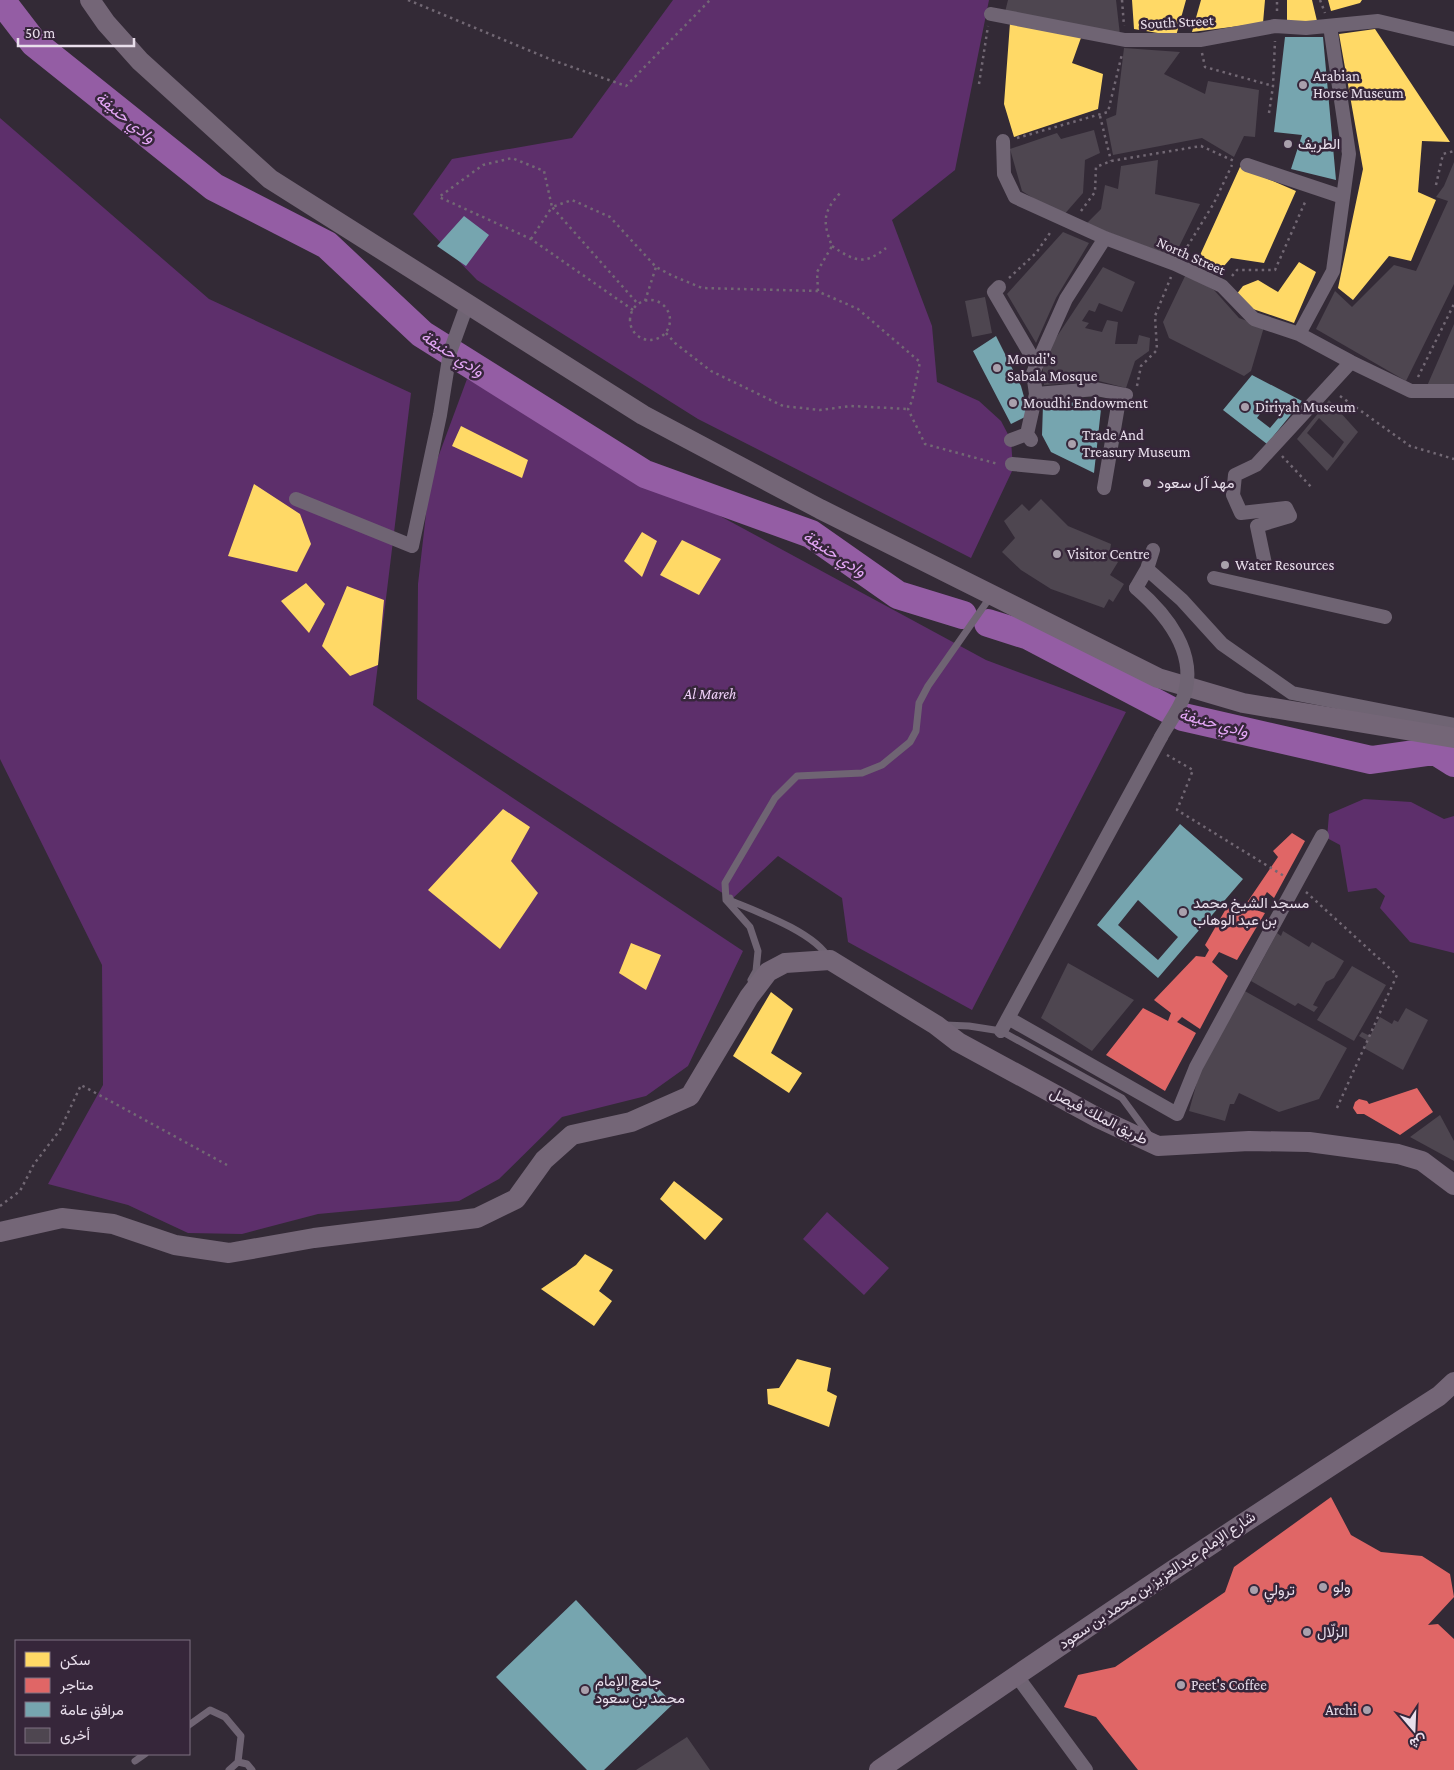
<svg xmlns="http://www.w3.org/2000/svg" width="1454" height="1770" font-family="'Crimson Pro',Vazirmatn,serif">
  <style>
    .green { fill: #5d2f6b }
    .homes { fill: #ffd966 }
    .shops { fill: #e06666 }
    .public { fill: #76a5af; fill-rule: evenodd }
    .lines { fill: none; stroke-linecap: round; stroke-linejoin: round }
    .river { stroke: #945da4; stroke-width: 28 }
    .building { fill: #4e4650; fill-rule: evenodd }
    .path { stroke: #726874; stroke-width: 2.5; stroke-dasharray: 2.5 4; stroke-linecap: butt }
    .lane { stroke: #6f6473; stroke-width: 7 }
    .street { stroke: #6f6473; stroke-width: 14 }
    .secondary { stroke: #746677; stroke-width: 20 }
    .street-bridge { stroke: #6f6473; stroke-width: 14 }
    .poi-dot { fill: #a9a0ac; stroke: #36263a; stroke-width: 2 }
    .labels { text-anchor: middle; stroke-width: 5; stroke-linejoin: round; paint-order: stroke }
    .street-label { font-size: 15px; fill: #e9dfec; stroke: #36263a }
    .poi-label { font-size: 15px; fill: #e9dfec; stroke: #36263a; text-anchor: start }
    .park-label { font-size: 15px; font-style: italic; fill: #f1d2fa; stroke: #36263a }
    .water-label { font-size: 16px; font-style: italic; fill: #e5a7f7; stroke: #36263a }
  </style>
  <rect width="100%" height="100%" fill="#332a36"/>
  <path class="green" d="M 673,0 L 989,0 L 955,170 L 892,220 L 932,326 L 937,382 L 979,401 L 1001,421 L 1011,440 L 1013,469 L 971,558 L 698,419 L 477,280 L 413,214 L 452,159 L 572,138 Z
    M 0,118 L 209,299 L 411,393 L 373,705 L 743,951 L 688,1066 L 646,1096 L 562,1117 L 499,1179 L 459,1201 L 318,1214 L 242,1234 L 188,1233 L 128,1205 L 48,1184 L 103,1085 L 102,965 L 0,759 Z
    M 467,379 L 986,660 L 1126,712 L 972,1010 L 848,942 L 842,898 L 778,856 L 732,899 L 417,699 L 418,584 L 430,479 Z
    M 1364,799 L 1411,802 L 1444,819 L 1454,816 L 1454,953 L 1410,942 L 1380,908 L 1385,896 L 1376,888 L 1348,892 L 1340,845 L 1327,838 L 1329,814 Z
    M 827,1212 L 889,1268 L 864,1295 L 803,1239 Z"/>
  <path class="homes" d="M 1132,0 L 1186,0 L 1176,36 L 1134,29 Z
    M 1201,0 L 1265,0 L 1263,23 L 1192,32 Z
    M 1287,0 L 1312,0 L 1317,21 L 1287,23 Z
    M 1328,0 L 1362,0 L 1360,3 L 1331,11 Z
    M 1010,23 L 1082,35 L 1072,63 L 1103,74 L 1098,109 L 1014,137 L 1004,104 Z
    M 1375,29 L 1450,142 L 1422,141 L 1418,192 L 1436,200 L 1411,261 L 1389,256 L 1353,300 L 1338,288 L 1363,169 L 1339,34 Z
    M 1240,167 L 1296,191 L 1264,263 L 1231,258 L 1217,274 L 1196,264 Z
    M 1299,262 L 1316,272 L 1294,323 L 1253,309 L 1236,295 L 1243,286 L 1258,280 L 1278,292 Z
    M 461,426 L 528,460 L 522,478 L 452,446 Z
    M 254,484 L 300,514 L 311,544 L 297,572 L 228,556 Z
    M 642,532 L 657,541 L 642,577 L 624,561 Z
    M 682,540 L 721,559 L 699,595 L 660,575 Z
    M 306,583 L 325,604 L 309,633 L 281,601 Z
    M 347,586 L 384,600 L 378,665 L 350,676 L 322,646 Z
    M 503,809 L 530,827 L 511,861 L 538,893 L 500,949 L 428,890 Z
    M 631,943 L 661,955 L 646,990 L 619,973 Z
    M 771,992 L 793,1009 L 771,1053 L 802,1073 L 789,1093 L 733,1056 Z
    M 674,1181 L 723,1219 L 705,1240 L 660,1199 Z
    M 585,1254 L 613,1270 L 599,1291 L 612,1301 L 594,1326 L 541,1289 L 576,1265 Z
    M 797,1359 L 831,1368 L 827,1391 L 837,1396 L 829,1427 L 768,1404 L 767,1389 L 779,1388 Z"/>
  <path class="shops" d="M 1292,833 L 1305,841 L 1274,898 L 1267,892 L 1256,910 L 1265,913 L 1237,960 L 1219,952 L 1212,962 L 1228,976 L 1200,1029 L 1182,1017 L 1177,1022 L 1196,1033 L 1165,1091 L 1106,1055 L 1143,1008 L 1168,1021 L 1171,1013 L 1154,1000 L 1196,956 L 1205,957 L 1209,950 L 1205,945 L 1227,907 L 1244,907 L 1278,857 L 1273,851 Z
    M 1417,1088 L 1433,1112 L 1400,1135 L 1364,1114 L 1357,1114 L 1353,1108 L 1355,1102 L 1359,1099 L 1367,1101 L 1369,1104 Z
    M 1331,1497 L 1351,1535 L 1381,1552 L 1422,1556 L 1450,1574 L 1454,1597 L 1428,1625 L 1438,1624 L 1454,1639 L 1454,1770 L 1138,1770 L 1096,1717 L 1064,1707 L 1078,1675 L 1115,1667 L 1225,1592 L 1234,1567 Z"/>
  <path class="public" d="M 1285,37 L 1323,37 L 1336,180 L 1291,169 L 1302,135 L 1274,132 Z
    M 464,216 L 489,235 L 466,266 L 437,246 Z
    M 996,336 L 1021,386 L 1029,415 L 1011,424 L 973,351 Z
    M 1252,375 L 1302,401 L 1267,444 L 1223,410 ZM 1267,404 L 1281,415 L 1270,428 L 1257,418 Z
    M 1102,400 L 1094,473 L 1051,452 L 1042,435 L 1043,405 Z
    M 1180,824 L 1243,879 L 1158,978 L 1097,925 ZM 1138,900 L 1178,937 L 1158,960 L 1118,925 Z
    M 576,1600 L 673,1704 L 604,1770 L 587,1770 L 496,1677 Z"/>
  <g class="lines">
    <path class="river" d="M 1,0 L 34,43 L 214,187 L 327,245 L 422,334 L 645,474 L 811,534 L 898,595 L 963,615
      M 988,623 L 1029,636 L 1183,717 L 1371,760 L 1435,751 L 1454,763"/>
  </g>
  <path class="building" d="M 1008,0 L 1116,0 L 1120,35 L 1005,12 Z
    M 1124,48 L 1180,52 L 1164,74 L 1205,94 L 1208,81 L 1259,90 L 1255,137 L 1244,136 L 1234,157 L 1202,138 L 1113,155 L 1106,119 L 1116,115 Z
    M 1094,130 L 1100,153 L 1085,160 L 1083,193 L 1062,217 L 1022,191 L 1010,149 L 1057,133 L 1061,139 Z
    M 1158,160 L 1155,194 L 1200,204 L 1174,257 L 1086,224 L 1101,209 L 1105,185 L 1118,189 L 1121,166 Z
    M 1454,162 L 1454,284 L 1406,381 L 1316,329 L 1335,291 L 1352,307 L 1394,265 L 1416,271 L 1448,201 L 1436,197 L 1444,186 Z
    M 1063,232 L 1089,243 L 1056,298 L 1036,343 L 1007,294 Z
    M 1103,267 L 1135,282 L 1122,312 L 1099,303 L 1095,312 L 1089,310 L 1082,321 L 1089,323 L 1085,328 L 1102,332 L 1107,320 L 1118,322 L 1115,344 L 1137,344 L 1139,335 L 1150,338 L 1149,351 L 1135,361 L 1126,388 L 1099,381 L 1044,385 L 1042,359 Z
    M 1186,274 L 1214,290 L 1239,318 L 1264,327 L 1251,371 L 1244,376 L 1169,338 L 1163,322 Z
    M 985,297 L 992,333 L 972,337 L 965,301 Z
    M 1454,324 L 1454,386 L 1427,386 Z
    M 1329,400 L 1358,432 L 1327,471 L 1297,439 ZM 1319,418 L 1344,442 L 1333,458 L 1307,433 Z
    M 1041,499 L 1068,526 L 1111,544 L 1109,556 L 1118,562 L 1110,575 L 1124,584 L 1113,602 L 1109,599 L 1104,608 L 1051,589 L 1021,570 L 1002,552 L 1015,538 L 1004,521 L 1022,504 L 1029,511 Z
    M 1283,931 L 1309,947 L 1312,942 L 1344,961 L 1334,978 L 1326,982 L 1313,1005 L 1318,1007 L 1314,1012 L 1298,1003 L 1295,1006 L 1251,981 L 1277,933 L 1281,936 Z
    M 1068,963 L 1134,1000 L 1092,1051 L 1041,1018 Z
    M 1352,966 L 1386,985 L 1354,1041 L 1317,1020 Z
    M 1243,990 L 1347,1048 L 1319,1099 L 1279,1112 L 1239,1093 L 1234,1104 L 1230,1104 L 1225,1121 L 1189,1111 L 1202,1064 Z
    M 1406,1008 L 1428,1020 L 1403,1070 L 1364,1048 L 1368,1041 L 1359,1036 L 1362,1032 L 1370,1036 L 1380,1017 L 1392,1024 L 1394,1020 L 1398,1022 Z
    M 1440,1115 L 1454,1141 L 1454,1161 L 1410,1137 Z
    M 687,1737 L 710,1770 L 636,1770 Z"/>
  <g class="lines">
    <path class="path" d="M 408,0 L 552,60 L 626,86 L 710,0
      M 1122,0 L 1124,26
      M 1320,0 L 1325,13
      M 1277,11 L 1277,0
      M 1202,53 L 1205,67 L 1273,86
      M 979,84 L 988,26
      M 1269,113 L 1273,86 L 1275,41
      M 1100,116 L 1111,161
      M 1017,138 L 1108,112 L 1122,54
      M 1436,185 L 1443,154 L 1454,151
      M 1081,211 L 1095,192 L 1096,167 L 1111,161 L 1201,146 L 1234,161
      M 531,239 L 552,207 L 638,304
      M 832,246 C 854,261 864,266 886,248
      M 1184,252 L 1214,203 L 1232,165
      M 1232,276 L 1237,270 L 1275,270 L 1306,200
      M 1009,278 L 1036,253 L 1052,230
      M 818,291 L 817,272 L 832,246 C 822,221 823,211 842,191
      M630 320a20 20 0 1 1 40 0a20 20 0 1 1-40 0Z
      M 645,301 L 656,267
      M 633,310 L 531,239 L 439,197 L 483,165 L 512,158 L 544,171 L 552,207 L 572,200 L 610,217 L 656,267 L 673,276 L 702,288 L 817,291 L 858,309 L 920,362 L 912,401 L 908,409 L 925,444 L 998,464
      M 666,333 L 675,343 L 711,371 L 783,406 L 820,410 L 851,406 L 908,409
      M 1418,377 L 1454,304
      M 1137,386 L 1141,366 L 1157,350 L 1155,316 L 1171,277
      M 1340,396 L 1410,446 L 1454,459
      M 1282,456 L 1313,489
      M 1167,755 L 1193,770 L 1177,810 L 1284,876
      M 1306,892 L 1397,975 L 1336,1110
      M 0,1206 L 20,1191 L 34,1164 L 60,1130 L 81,1085 L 227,1165"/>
    <path class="lane" d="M 730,898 L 731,901 C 758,912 816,933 829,959
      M 751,980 L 756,971 L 758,951 L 750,927 L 726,900 L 725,883 L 775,798 L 797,776 L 862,773 L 882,765 L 910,742 L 916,731 L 919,703 L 928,686 L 991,596
      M 945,1025 L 969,1026 L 1001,1031 L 1122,1098 L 1150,1136
      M 189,1725 L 210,1710 L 225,1717 L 241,1736 L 238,1762 L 229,1770
      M 135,1761 L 145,1754
      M 238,1762 L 247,1764 L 252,1770"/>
    <path class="street" d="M 991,14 L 1125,40 L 1200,40 L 1275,26 L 1306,28 L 1378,21 L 1454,39
      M 1003,141 L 1004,174 L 1015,197 L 1105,238 L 1175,264 L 1222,286 L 1254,319 L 1299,334 L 1351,362 L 1411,391 L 1454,391
      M 1247,165 L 1343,197
      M 999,287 L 994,292 L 1036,364
      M 1299,334 L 1333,271 L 1349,154 L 1330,26
      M 1036,394 L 1096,389 L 1126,395
      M 1011,440 L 1027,434
      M 1031,440 L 1027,434 L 1036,394 L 1033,373 L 1066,299 L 1105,238
      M 1012,464 L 1053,468
      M 1104,488 L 1120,394
      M 296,499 L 412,546 L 440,415 L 450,352 L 467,305
      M 1265,564 L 1257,526 L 1290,516 L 1286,508 L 1241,513 L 1233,495 L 1235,475 L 1256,465 L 1351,362
      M 1147,569 L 1182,600 L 1222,644 L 1292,693 L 1454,725
      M 1214,578 L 1385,617
      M 1136,588 L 1147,569 L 1153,550
      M 1008,1018 L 1177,1114 L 1196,1067 L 1322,836
      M 1001,1031 L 1161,737
      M 1016,1675 L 1086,1770"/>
    <path class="secondary" d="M 90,0 L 106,23 L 140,61 L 270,179 L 643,415 L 820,509 L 1158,678 L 1243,703 L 1454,738
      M 0,1232 L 62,1218 L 113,1224 L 175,1245 L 229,1253 L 314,1238 L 477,1218 L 516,1199 L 544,1160 L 572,1135 L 631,1122 L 690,1096 L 749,997 L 768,972 L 785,963 L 830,960 L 936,1025 L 958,1042 L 1098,1118 L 1158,1146 L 1249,1141 L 1309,1142 L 1398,1154 L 1422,1161 L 1454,1185
      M 879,1770 C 1064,1642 1250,1517 1439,1396 L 1454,1382"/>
    <path class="street-bridge" d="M 1136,588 C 1166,614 1198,653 1184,696 C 1179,710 1168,724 1161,737"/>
  </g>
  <g class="poi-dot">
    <circle cx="1303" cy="85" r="5"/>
    <circle cx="1288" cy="144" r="5"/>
    <circle cx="997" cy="368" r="5"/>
    <circle cx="1013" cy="403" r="5"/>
    <circle cx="1245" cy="407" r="5"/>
    <circle cx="1072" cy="444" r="5"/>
    <circle cx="1147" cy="483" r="5"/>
    <circle cx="1057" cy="554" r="5"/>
    <circle cx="1225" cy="565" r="5"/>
    <circle cx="1183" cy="912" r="5"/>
    <circle cx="1323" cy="1587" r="5"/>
    <circle cx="1254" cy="1590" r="5"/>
    <circle cx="1307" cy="1632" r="5"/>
    <circle cx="1181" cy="1685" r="5"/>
    <circle cx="585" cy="1690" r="5"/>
    <circle cx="1367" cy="1710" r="5"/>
  </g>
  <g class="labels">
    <g class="street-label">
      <text transform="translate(1177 22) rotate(-3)" y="5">South Street</text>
      <text transform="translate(1191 256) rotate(24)" y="5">North Street</text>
      <text transform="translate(1099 1116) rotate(27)" y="5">طريق الملك فيصل</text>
      <text transform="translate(1157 1580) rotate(-34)" y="5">شارع الإمام عبدالعزيز بن محمد بن سعود</text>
    </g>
    <g class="poi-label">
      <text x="1313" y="81">Arabian<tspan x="1313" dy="17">Horse Museum</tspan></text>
      <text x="1298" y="149">الطريف</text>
      <text x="1007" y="364">Moudi's<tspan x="1007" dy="17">Sabala Mosque</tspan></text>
      <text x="1023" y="408">Moudhi Endowment</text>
      <text x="1255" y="412">Diriyah Museum</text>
      <text x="1082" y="440">Trade And<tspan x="1082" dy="17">Treasury Museum</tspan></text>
      <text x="1157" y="488">مهد آل سعود</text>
      <text x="1067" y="559">Visitor Centre</text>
      <text x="1235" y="570">Water Resources</text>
      <text x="1193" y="908">مسجد الشيخ محمد<tspan x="1193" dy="17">بن عبد الوهاب</tspan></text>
      <text x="1333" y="1592">ولو</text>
      <text x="1264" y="1595">ترولي</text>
      <text x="1317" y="1637">الزلّال</text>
      <text x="595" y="1686">جامع الإمام<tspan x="595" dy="17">محمد بن سعود</tspan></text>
      <text x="1191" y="1690">Peet's Coffee</text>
      <text x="1357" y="1715" text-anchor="end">Archi</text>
    </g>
    <g class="park-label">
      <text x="710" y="699">Al Mareh</text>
    </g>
    <g class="water-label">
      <text transform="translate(126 117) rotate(39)" y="6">وادي حنيفة</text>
      <text transform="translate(453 353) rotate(33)" y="6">وادي حنيفة</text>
      <text transform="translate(835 553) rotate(33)" y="6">وادي حنيفة</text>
      <text transform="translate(1214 722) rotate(15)" y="6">وادي حنيفة</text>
    </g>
  </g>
  <rect x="15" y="1640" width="175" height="115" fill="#36263a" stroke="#7e7081"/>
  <rect x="25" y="1652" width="25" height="15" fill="#ffd966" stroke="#7e7081"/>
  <text x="60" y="1665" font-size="15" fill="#e9dfec">سكن</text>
  <rect x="25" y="1678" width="25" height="15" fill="#e06666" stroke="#7e7081"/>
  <text x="60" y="1690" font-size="15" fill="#e9dfec">متاجر</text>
  <rect x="25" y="1702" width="25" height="15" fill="#76a5af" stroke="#7e7081"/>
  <text x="60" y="1715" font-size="15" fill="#e9dfec">مرافق عامة</text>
  <rect x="25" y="1728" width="25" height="15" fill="#4e4650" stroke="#7e7081"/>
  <text x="60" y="1740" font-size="15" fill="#e9dfec">أخرى</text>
  <g transform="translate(1414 1730) rotate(161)" stroke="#36263a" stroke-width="4" paint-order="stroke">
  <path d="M0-4L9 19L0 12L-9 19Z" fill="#e9dfec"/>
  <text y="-8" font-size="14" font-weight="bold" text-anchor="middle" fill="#e9dfec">ش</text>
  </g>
  <path d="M18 38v8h116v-8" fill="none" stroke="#e9dfec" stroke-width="2.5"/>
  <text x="25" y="38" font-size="15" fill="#e9dfec" stroke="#36263a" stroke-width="4" paint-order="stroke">50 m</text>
</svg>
